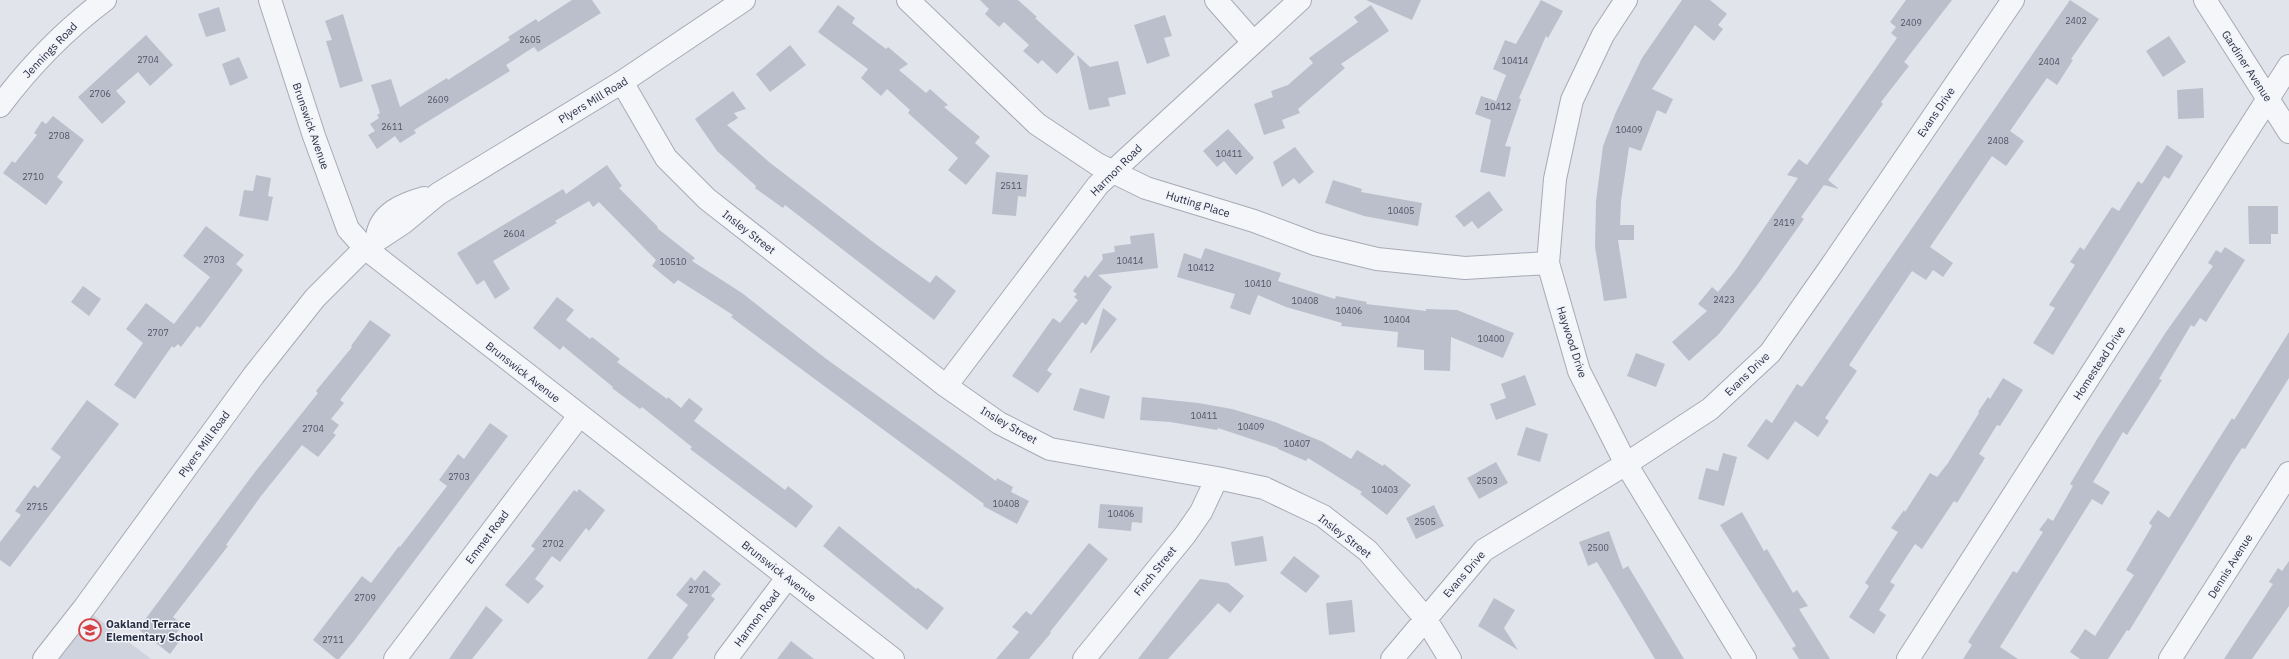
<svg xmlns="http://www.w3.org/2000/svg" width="2289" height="659" font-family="'IBM Plex Sans',sans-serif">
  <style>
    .built { fill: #cfd3dd }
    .building { fill: #bbbfcb }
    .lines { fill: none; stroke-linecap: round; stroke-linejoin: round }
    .minor-casing { stroke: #a7aab6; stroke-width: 24 }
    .tertiary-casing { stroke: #a7aab6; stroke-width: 24 }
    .minor { stroke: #f5f6f9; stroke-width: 22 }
    .tertiary { stroke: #f5f6f9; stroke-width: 22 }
    .labels { text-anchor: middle; stroke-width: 3; stroke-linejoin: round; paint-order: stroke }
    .number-label { font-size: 9px; fill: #4e5366 }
    .street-label { font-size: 11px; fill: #292f44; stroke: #f1f3f8 }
    .poi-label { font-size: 11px; font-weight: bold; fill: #292f44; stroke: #f1f3f8; text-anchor: start }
  </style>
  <rect width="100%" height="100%" fill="#e2e4eb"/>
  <path class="built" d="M 84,608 L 151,659 L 44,659 Z"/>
  <path class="building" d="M 572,0 L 592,0 L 601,13 L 538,52 L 534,47 L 506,65 L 510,71 L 414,130 L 416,133 L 400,143 L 395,136 L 377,149 L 368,135 L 375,131 L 370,124 L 379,118 L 377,115 L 380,113 L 371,85 L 391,79 L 400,107 L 447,78 L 448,80 L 510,40 L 508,37 L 536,19 L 538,22 Z
    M 980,0 L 1018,0 L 1037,17 L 1035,18 L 1075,54 L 1057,74 L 1042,60 L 1038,64 L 1023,51 L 1029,45 L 1004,22 L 999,27 L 985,14 L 989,9 Z
    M 1366,0 L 1421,0 L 1412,20 Z
    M 1541,0 L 1563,11 L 1548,38 L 1546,36 L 1519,98 L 1521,99 L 1505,146 L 1511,147 L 1505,177 L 1480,172 L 1491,120 L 1475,114 L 1481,96 L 1496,101 L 1506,75 L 1493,69 L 1505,40 L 1516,44 Z
    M 1682,0 L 1710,0 L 1727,14 L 1718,25 L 1723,29 L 1714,41 L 1695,25 L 1652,89 L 1673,99 L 1666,114 L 1657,110 L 1641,151 L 1629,147 L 1621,201 L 1620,225 L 1634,225 L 1634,240 L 1618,240 L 1627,298 L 1604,301 L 1595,247 L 1596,201 L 1603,146 L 1616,112 L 1642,58 Z
    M 1906,0 L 1952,0 L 1904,62 L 1909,66 L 1881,102 L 1883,104 L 1828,180 L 1839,189 L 1824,185 L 1801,217 L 1804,219 L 1758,284 L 1719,334 L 1689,361 L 1672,342 L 1707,311 L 1698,304 L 1712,287 L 1718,292 L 1735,271 L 1798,178 L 1787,175 L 1799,159 L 1807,165 L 1897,38 L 1891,33 L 1896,27 L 1890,22 Z
    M 2070,0 L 2099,19 L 2071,59 L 2073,60 L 2057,85 L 2047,78 L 2010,131 L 2024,141 L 2006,166 L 1992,156 L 1930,247 L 1953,263 L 1943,277 L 1933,270 L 1926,280 L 1912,271 L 1849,365 L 1857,371 L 1825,418 L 1829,421 L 1818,437 L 1795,421 L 1768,460 L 1747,446 L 1766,419 L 1772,423 L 1797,384 L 1802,387 Z
    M 838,5 L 855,18 L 852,23 L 886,49 L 888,47 L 908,64 L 899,70 L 926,93 L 930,89 L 948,105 L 944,107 L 980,137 L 975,143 L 990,156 L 966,185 L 948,170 L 958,158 L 908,113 L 910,110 L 887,89 L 881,96 L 861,78 L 868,69 L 818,32 Z
    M 1371,5 L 1389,31 L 1341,64 L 1345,68 L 1298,109 L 1300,113 L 1282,120 L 1285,128 L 1264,135 L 1254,104 L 1273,97 L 1271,91 L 1288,85 L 1313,63 L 1309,58 L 1358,22 L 1354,17 Z
    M 219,7 L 226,31 L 206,37 L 198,14 Z
    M 343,14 L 363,81 L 340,88 L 326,41 L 332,40 L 325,21 Z
    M 1165,15 L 1172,36 L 1164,38 L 1170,56 L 1147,64 L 1134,25 Z
    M 146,35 L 173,65 L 150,86 L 138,72 L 116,91 L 126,102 L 102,124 L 78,97 Z
    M 2169,36 L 2186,62 L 2163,77 L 2146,51 Z
    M 790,45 L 806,65 L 770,92 L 756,74 Z
    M 1077,55 L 1090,67 L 1118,61 L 1126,94 L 1108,98 L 1110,106 L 1089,110 Z
    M 239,57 L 248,78 L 230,86 L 222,64 Z
    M 2203,88 L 2204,118 L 2178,119 L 2177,90 Z
    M 733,91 L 746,109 L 734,113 L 738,118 L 727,125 L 769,162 L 877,245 L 930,283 L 936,275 L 956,291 L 934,320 L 785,205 L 783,208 L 755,188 L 756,186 L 717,151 L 695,119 Z
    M 53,116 L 84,140 L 57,177 L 63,182 L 46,205 L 3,173 L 12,161 L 15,163 L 37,135 L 34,133 L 42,121 L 46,124 Z
    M 1228,129 L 1254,158 L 1236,175 L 1224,161 L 1217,167 L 1203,151 Z
    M 2167,145 L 2183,156 L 2169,179 L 2164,176 L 2053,355 L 2033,343 L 2055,308 L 2049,305 L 2075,265 L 2070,262 L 2080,247 L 2084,250 L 2112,207 L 2119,211 L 2138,181 L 2142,184 Z
    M 1295,147 L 1314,172 L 1299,184 L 1294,178 L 1282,187 L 1273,162 Z
    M 607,165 L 622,186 L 619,188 L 658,227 L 657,228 L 695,258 L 692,261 L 742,293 L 825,358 L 996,481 L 997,478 L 1013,487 L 1011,492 L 1029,501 L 1017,524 L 983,506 L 984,504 L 731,317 L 733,315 L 678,280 L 674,284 L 652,266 L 656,260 L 599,202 L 593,207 L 589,201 L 555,221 L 557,223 L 493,261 L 510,289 L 495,299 L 484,280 L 477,285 L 457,253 L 563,189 L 566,194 Z
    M 996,172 L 1028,175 L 1026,197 L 1018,196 L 1016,216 L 992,214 Z
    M 256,175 L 271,178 L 268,196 L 273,197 L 268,221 L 239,216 L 244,190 L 253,191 Z
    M 1333,180 L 1362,189 L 1361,192 L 1422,203 L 1418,226 L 1364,216 L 1325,203 Z
    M 1489,191 L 1503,210 L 1478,229 L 1472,221 L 1464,227 L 1455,216 Z
    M 2248,206 L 2278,206 L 2278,234 L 2271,234 L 2271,244 L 2249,244 Z
    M 206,226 L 244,255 L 236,264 L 243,270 L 200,328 L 197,326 L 181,347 L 178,344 L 174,348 L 172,346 L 135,399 L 114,385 L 143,343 L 126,329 L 146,303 L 174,324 L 210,277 L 183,256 Z
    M 1154,233 L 1158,268 L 1098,275 L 1112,287 L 1086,325 L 1082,322 L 1047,370 L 1052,374 L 1038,393 L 1012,376 L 1053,318 L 1060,323 L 1078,300 L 1074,297 L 1077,294 L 1073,291 L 1085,275 L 1088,278 L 1103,259 L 1102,254 L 1115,252 L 1114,246 L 1131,244 L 1130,236 Z
    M 2225,247 L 2245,260 L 2206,322 L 2200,318 L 2194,327 L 2191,325 L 2159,379 L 2162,380 L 2127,435 L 2123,432 L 2093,482 L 2110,492 L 2102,505 L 2092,499 L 2000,647 L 2018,659 L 1963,659 L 1972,645 L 1968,642 L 2013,571 L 2017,573 L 2043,532 L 2039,530 L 2048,518 L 2053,521 L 2073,486 L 2070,484 L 2099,436 L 2166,332 L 2213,266 L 2208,263 L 2216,250 L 2221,253 Z
    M 1205,248 L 1281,273 L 1278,281 L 1335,299 L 1336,296 L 1367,302 L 1366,304 L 1426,311 L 1426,309 L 1457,310 L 1514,333 L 1503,358 L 1451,337 L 1450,371 L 1424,370 L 1424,350 L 1397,347 L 1398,332 L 1341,326 L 1342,323 L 1286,307 L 1258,295 L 1250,315 L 1230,308 L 1235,294 L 1177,277 L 1184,253 L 1201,259 Z
    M 83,286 L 101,299 L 89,316 L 71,302 Z
    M 557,297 L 574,310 L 566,320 L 590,339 L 592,337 L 620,359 L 617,362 L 667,399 L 668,397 L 681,408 L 689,398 L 703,409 L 694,421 L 785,490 L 788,486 L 813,506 L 796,528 L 690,449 L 692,447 L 642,407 L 640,409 L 612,388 L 613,387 L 563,346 L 560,350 L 533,328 Z
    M 1103,308 L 1117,319 L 1091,353 L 1090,353 Z
    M 370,320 L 391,335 L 340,400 L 344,403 L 331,419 L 339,425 L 333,433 L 336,435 L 318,457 L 302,445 L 261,496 L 226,545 L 228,546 L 173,617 L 183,625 L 173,637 L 179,642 L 170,654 L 138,629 L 255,472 L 318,393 L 316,391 L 352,347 L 351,346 Z
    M 2289,332 L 2289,378 L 2245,449 L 2242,448 L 2236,457 L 2129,631 L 2127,630 L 2108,659 L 2080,659 L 2070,652 L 2085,629 L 2095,636 L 2134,575 L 2126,570 L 2152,526 L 2149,523 L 2158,510 L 2169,518 L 2232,418 L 2234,420 Z
    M 1636,353 L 1665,364 L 1656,387 L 1627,376 Z
    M 1525,375 L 1536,405 L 1496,420 L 1490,404 L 1506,398 L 1501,384 Z
    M 2003,378 L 2023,390 L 2000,426 L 1997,425 L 1979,454 L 1985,458 L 1957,503 L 1954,501 L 1922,549 L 1915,544 L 1890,582 L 1895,585 L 1879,610 L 1886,615 L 1874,634 L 1849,617 L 1869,586 L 1865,583 L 1898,532 L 1891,528 L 1904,510 L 1905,512 L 1930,473 L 1937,477 L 1948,463 L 1979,413 L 1978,412 L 1988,397 L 1990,399 Z
    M 1080,388 L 1110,396 L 1104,419 L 1073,410 Z
    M 1142,397 L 1198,403 L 1232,409 L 1275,422 L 1323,442 L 1351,459 L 1357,450 L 1383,466 L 1384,464 L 1411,485 L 1387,515 L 1360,494 L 1362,492 L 1308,458 L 1306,461 L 1278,449 L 1278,448 L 1218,428 L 1217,430 L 1170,422 L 1140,420 Z
    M 87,400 L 119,424 L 10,567 L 0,560 L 0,542 L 21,515 L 15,511 L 34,485 L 38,488 L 61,457 L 51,449 Z
    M 490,423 L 508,436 L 354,641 L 339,659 L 336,659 L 313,640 L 362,576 L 371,583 L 399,546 L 400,547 L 447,486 L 439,480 L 458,454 L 464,459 Z
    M 1526,427 L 1548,434 L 1540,462 L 1517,455 Z
    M 1723,453 L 1737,457 L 1724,506 L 1698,499 L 1706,468 L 1718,471 Z
    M 1496,462 L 1508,483 L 1479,499 L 1467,478 Z
    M 579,489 L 605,510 L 589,531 L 586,528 L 560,562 L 552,556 L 535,579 L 544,586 L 528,604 L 505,585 L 535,549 L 531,546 L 560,508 L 574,490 L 577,492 Z
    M 1100,504 L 1143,507 L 1142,523 L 1132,522 L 1131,531 L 1098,528 Z
    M 1434,505 L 1444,526 L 1416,539 L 1406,518 Z
    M 1742,512 L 1764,551 L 1767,549 L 1793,593 L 1797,590 L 1808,606 L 1799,609 L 1830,659 L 1799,659 L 1792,648 L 1796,646 L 1720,525 Z
    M 839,526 L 916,589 L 918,588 L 944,608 L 927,630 L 823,546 Z
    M 1609,531 L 1623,569 L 1628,566 L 1684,659 L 1655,659 L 1597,562 L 1588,566 L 1579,542 Z
    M 1263,536 L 1267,561 L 1235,566 L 1231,542 Z
    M 1089,543 L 1108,559 L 1050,632 L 1051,633 L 1029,659 L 996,659 L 1019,632 L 1012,627 L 1026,611 L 1031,615 Z
    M 1294,556 L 1320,576 L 1306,593 L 1280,573 Z
    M 2289,561 L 2289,606 L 2252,659 L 2224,659 L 2273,584 L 2269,582 L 2278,568 L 2282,571 Z
    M 704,570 L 721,584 L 711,596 L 715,599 L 687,635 L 689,637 L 672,659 L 647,659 L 688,605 L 676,595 L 691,577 L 695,581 Z
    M 1200,579 L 1228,583 L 1244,596 L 1230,613 L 1218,603 L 1168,659 L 1138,659 Z
    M 1494,598 L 1515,610 L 1504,628 L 1518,650 L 1478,626 Z
    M 1352,600 L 1355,632 L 1329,635 L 1326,603 Z
    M 486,606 L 503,620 L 472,659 L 449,659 Z
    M 791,641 L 814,659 L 777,659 Z"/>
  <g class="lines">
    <g class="minor-casing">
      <path id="minor" d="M 270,0 L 314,136 L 348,229 L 365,248
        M 908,0 L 1037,124 L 1097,164 L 1146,188 L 1254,221 L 1315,244 L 1377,259 L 1465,268 L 1548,263
        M 1216,0 L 1253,42
        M 1626,0 L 1603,35 L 1572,100 L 1555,179 L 1548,263 L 1579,371 L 1626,464 L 1745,659
        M 2205,0 L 2289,132
        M 622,82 L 666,158 L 707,199 L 946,386 L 999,423 L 1050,449 L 1217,478 L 1264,488 L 1323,516 L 1368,551 L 1425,618 L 1450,659
        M 0,106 C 30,66 65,30 105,0
        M 946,386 L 1098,185 L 1300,0
        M 395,659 L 579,416
        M 726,659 L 787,578
        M 1084,659 L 1185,535 L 1201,512 L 1217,478
        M 1392,659 L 1484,550 L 1626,464 L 1710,409 L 1770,353 L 1829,269 L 2013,0
        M 1908,659 L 2289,66"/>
    </g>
    <g class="tertiary-casing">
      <path id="tertiary" d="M 377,237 C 380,213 403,204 424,198
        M 365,248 L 893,659
        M 44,659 L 84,608 L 254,375 L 315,298 L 365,248 L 403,223 L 438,194 L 622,82 L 744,0
        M 2170,659 L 2289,473"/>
    </g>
    <use href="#minor" class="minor"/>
    <use href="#tertiary" class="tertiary"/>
  </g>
  <defs>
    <g id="school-ring" transform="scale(1.15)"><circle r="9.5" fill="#f1f3f8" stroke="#d54145" stroke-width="1.5"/><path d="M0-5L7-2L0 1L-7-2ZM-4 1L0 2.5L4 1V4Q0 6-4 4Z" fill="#d54145"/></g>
  </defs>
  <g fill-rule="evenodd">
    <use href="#school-ring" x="90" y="630"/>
  </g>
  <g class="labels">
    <g class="number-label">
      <text x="2076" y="24">2402</text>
      <text x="1911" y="26">2409</text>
      <text x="530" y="43">2605</text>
      <text x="148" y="63">2704</text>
      <text x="1515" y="64">10414</text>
      <text x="2049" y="65">2404</text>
      <text x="100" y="97">2706</text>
      <text x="438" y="103">2609</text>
      <text x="1498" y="110">10412</text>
      <text x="392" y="130">2611</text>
      <text x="1629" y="133">10409</text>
      <text x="59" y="139">2708</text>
      <text x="1998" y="144">2408</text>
      <text x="1229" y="157">10411</text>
      <text x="33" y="180">2710</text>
      <text x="1011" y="189">2511</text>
      <text x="1401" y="214">10405</text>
      <text x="1784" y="226">2419</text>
      <text x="514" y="237">2604</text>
      <text x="214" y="263">2703</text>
      <text x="1130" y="264">10414</text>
      <text x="673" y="265">10510</text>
      <text x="1201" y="271">10412</text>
      <text x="1258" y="287">10410</text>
      <text x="1724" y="303">2423</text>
      <text x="1305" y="304">10408</text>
      <text x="1349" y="314">10406</text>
      <text x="1397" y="323">10404</text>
      <text x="158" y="336">2707</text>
      <text x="1491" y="342">10400</text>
      <text x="1204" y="419">10411</text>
      <text x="1251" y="430">10409</text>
      <text x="313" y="432">2704</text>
      <text x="1297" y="447">10407</text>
      <text x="459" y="480">2703</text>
      <text x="1487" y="484">2503</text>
      <text x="1385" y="493">10403</text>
      <text x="1006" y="507">10408</text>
      <text x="37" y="510">2715</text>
      <text x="1121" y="517">10406</text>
      <text x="1425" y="525">2505</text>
      <text x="553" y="547">2702</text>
      <text x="1598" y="551">2500</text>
      <text x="699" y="593">2701</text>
      <text x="365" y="601">2709</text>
      <text x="333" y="643">2711</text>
    </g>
    <g class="street-label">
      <text transform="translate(50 50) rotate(-46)" y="4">Jennings Road</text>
      <text transform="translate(2247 66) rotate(57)" y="4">Gardiner Avenue</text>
      <text transform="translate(593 100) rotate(-31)" y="4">Plyers Mill Road</text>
      <text transform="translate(1936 112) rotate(-56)" y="4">Evans Drive</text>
      <text transform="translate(311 126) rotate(71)" y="4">Brunswick Avenue</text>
      <text transform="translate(1116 170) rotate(-45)" y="4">Harmon Road</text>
      <text transform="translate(1198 204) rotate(17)" y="4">Hutting Place</text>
      <text transform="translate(749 232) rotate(38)" y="4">Insley Street</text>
      <text transform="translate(1572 342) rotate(72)" y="4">Haywood Drive</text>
      <text transform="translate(2099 363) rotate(-57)" y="4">Homestead Drive</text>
      <text transform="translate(523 372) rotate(38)" y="4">Brunswick Avenue</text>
      <text transform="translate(1747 374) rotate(-44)" y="4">Evans Drive</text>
      <text transform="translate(1009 425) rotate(30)" y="4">Insley Street</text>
      <text transform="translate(204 444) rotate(-54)" y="4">Plyers Mill Road</text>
      <text transform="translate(1345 536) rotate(38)" y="4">Insley Street</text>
      <text transform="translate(487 537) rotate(-53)" y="4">Emmet Road</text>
      <text transform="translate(2230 566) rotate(-58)" y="4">Dennis Avenue</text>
      <text transform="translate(779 571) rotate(38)" y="4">Brunswick Avenue</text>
      <text transform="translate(1155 571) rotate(-51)" y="4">Finch Street</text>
      <text transform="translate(1464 574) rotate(-49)" y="4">Evans Drive</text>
      <text transform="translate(757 618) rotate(-53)" y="4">Harmon Road</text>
    </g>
    <g class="poi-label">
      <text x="106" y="628">Oakland Terrace<tspan x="106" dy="13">Elementary School</tspan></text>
    </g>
  </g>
</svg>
